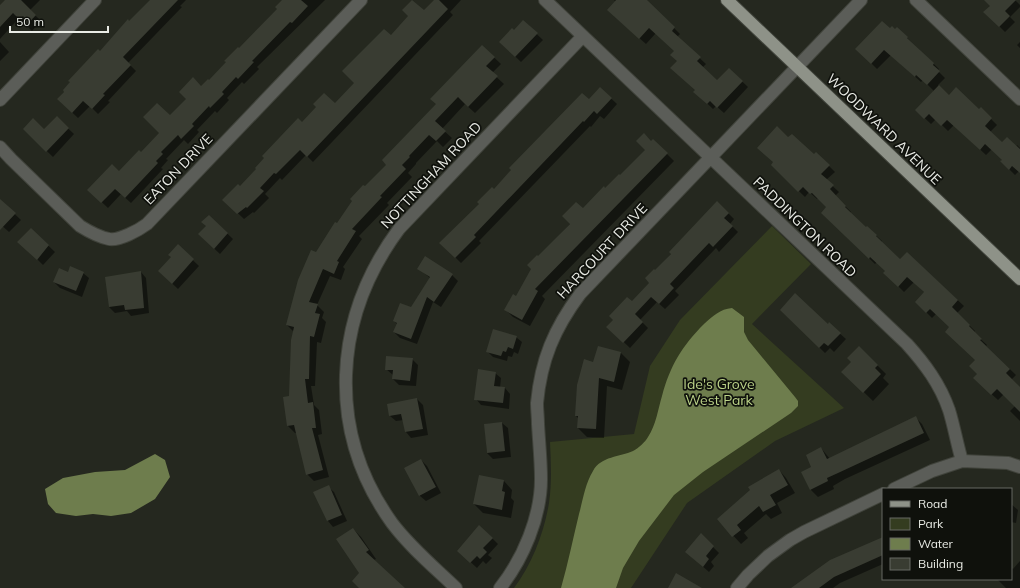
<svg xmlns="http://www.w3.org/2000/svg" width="1020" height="588" font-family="Mulish,sans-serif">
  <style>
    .green { fill: #343c20 }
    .water { fill: #6e7d4d }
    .shadow { fill: #0007 }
    .building { fill: #393c32 }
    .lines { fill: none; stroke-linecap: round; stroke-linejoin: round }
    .minor-casing { stroke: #40433b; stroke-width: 14 }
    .major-casing { stroke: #40433b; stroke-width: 14 }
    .minor { stroke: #5b5d58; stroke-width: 12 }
    .major { stroke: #8e9288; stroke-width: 12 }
    .labels { text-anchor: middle; stroke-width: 3.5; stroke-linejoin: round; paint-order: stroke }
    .street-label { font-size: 14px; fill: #e9ebe5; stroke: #0f110c }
    .park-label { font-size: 14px; fill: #bbd288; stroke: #0f110c }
  </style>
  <rect width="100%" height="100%" fill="#25281f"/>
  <path class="green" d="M 772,226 L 811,264 L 752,324 L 844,408 L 775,441 L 687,503 L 631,588 L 514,588 C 532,564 544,533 549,503 C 552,483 551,462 550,442 L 634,434 L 650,366 L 680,320 Z"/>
  <path class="water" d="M 732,308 L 744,317 L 744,332 L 748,340 L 795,397 L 798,401 L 798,406 L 791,413 L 703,472 L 674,495 L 639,541 L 623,568 L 616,588 L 561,588 C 568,563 573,539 579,514 C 583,500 585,484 593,471 C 601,456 620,457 633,451 C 639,448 645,442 648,437 C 656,425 658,409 662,396 C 670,366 682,346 704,324 C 713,316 720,309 732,308 Z
    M 155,454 L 165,460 L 170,477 L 155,499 L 131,513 L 111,516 L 93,514 L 76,516 L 56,513 L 48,504 L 45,489 L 63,478 L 95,472 L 125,470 Z"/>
  <path class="shadow" d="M 6,0 L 40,0 L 30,10 L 41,21 L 32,31 L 19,18 L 0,39 L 0,6 Z
    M 151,0 L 186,0 L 180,6 L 182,7 L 128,63 L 136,71 L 108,101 L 110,102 L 98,114 L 90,106 L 78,118 L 58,99 L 100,52 Z
    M 284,0 L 325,0 L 257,67 L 259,69 L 244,84 L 242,82 L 227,98 L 229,100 L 217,113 L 215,111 L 197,130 L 199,132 L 188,144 L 184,140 L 166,159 L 168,160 L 161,168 L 163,169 L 131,203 L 121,194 L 108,208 L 89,190 L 119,172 L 141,153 L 160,133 L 170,117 L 209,81 L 278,9 Z
    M 435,0 L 461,0 L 450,12 L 453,15 L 313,162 L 306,155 L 282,180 L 280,178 L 265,194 L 269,198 L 254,213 L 253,212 L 244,219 L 224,200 L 240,187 L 302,123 L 335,105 L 356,83 L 391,37 L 424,12 Z
    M 614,0 L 641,0 L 651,5 L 680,34 L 677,37 L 706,64 L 702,68 L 717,82 L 729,69 L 748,87 L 724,113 L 716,106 L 713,109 L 695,92 L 696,90 L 678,61 L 675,51 L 656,33 L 646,44 L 614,16 L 616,2 Z
    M 985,0 L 1015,0 L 1020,5 L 1020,7 L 1010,17 L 1015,22 L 1005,32 L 985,12 L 991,6 Z
    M 523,21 L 543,40 L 521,62 L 500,42 L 514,31 Z
    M 897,28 L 939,69 L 938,71 L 945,78 L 938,85 L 949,96 L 979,110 L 981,109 L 997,125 L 990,132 L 1002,143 L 1016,147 L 1017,145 L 1020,148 L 1020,172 L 1019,171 L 1015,175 L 1001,161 L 1003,160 L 992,149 L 986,155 L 954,125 L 948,131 L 936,119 L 931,124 L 916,110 L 934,91 L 923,80 L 921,82 L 891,55 L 877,69 L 857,49 L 890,30 L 895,30 Z
    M 0,42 L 9,52 L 0,61 Z
    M 1020,42 L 1020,48 L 1017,45 Z
    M 482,46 L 501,64 L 492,73 L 504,84 L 475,113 L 465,104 L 442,129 L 452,138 L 443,147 L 437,141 L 416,163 L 416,164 L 408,173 L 412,177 L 387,203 L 389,205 L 359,236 L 362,239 L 343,267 L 345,269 L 341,280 L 330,276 L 317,305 L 324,312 L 322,318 L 326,322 L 321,343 L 317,342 L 315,386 L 311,386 L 314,405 L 319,410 L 322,434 L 318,435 L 329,477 L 314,481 L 307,474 L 297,433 L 295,433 L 288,426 L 284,398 L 290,397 L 294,332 L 287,325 L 316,253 L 365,188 L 388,165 L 437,105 Z
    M 600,88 L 617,104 L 604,119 L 600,116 L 591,127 L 590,126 L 479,241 L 481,243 L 461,263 L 441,243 L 494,190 L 589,100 Z
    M 57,118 L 74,134 L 53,157 L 24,129 L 44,130 Z
    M 788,138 L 814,156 L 816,153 L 835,172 L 826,180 L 839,192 L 835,196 L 851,212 L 850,213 L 866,228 L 867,227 L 882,241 L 881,243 L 900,261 L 907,253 L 964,306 L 957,313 L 975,331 L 974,333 L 987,345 L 986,346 L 1016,375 L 1011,380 L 1020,389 L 1020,421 L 1010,411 L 1015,406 L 1004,394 L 998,400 L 974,378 L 978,374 L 976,360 L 950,327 L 936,314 L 932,318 L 916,302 L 925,293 L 914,282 L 904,292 L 885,273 L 886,271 L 877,262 L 875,264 L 822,213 L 828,207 L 818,198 L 817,199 L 809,192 L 805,197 L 772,165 Z
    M 653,140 L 674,161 L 542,296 L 545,299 L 530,326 L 513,317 L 506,310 L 517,297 L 538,258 L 583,210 L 620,176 L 646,150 Z
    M 0,200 L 21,220 L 9,232 L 0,224 Z
    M 717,202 L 734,219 L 730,224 L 738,232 L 719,252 L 716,248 L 675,291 L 679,295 L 665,309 L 657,302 L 640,320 L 648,328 L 630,348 L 608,327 L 651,283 L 655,272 Z
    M 209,216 L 233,239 L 220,254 L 205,240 Z
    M 31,229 L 55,252 L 43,265 L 25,247 Z
    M 178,246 L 199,266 L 178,289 L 159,271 L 172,257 Z
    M 418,268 L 452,275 L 458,281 L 441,307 L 433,302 L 417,344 L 400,338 L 394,332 L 397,324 L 394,321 L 411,308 L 430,278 Z
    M 141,272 L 146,278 L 149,313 L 131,316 L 127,311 L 115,313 L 109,307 Z
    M 69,273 L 83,273 L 89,278 L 82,297 L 60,288 L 54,282 Z
    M 781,310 L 828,325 L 829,324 L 846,339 L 834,352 L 830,348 L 825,353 Z
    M 516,337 L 522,342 L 518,354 L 514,352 L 512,357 L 508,356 L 507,361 L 493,357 L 487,351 Z
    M 599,347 L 621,353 L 630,362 L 622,390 L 607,386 L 604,438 L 587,437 L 578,428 L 578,418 L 576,416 L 578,385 L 594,363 Z
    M 859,347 L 886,374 L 883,378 L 889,384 L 873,401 L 843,372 L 852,362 Z
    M 412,359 L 418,365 L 416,386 L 399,385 L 393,379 L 393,375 L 386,369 Z
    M 495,373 L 501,378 L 500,388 L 505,388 L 510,394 L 509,409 L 481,405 L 476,399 Z
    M 417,399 L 423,405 L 428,435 L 411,438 L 406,432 L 404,420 L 396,421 L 390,416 Z
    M 915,417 L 922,424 L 930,440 L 845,479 L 833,486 L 834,489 L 818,497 L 811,490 L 802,472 L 813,467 L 821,448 L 830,459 Z
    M 502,423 L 508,428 L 511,457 L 493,459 L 487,453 L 485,424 Z
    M 421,460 L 427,466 L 441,493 L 426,501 L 420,496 L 406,468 Z
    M 779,470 L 786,478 L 795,493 L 777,503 L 782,513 L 771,519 L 766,514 L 744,533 L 748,538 L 741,544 L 718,519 Z
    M 504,481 L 512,490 L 511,498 L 514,501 L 511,518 L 483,513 L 474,504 Z
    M 328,487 L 334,492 L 347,521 L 333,527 L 328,521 L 315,493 Z
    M 1011,504 L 1018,510 L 1016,523 L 1011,522 Z
    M 353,529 L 361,537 L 376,559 L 374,560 L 404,588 L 360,588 L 360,574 Z
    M 701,535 L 719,553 L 711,562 L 714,566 L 709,572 L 692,557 Z
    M 883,537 L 883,564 L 840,583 L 833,588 L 795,588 Z
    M 492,538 L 498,544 L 488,555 L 492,558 L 486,564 L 483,561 L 477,568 L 464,556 Z
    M 1020,561 L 1020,588 L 1006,588 L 997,579 L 1011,579 L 1011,567 L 1013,569 Z"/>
  <path class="building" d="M 5,0 L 21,0 L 36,15 L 26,26 L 13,13 L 0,27 L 0,5 Z
    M 150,0 L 178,0 L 123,57 L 131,65 L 103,94 L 105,95 L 92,109 L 83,101 L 72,113 L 57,99 L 64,92 L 63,90 L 70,82 L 68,81 L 98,49 L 100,51 L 128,19 L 129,21 Z
    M 282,0 L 301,0 L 308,6 L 292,23 L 290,22 L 252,61 L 254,62 L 238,79 L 236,77 L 222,92 L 224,94 L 210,108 L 209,106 L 192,124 L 194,126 L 181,139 L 178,135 L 161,152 L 163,154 L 156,161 L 158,163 L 125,198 L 115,189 L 101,203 L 87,190 L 112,164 L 119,171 L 139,150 L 141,152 L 159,133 L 143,117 L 157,103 L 170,115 L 186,99 L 179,92 L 193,77 L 201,86 L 208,79 L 209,80 L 226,62 L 224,61 L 238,47 L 239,48 L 277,9 L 275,7 Z
    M 412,0 L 424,10 L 434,0 L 439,0 L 448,9 L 307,157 L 300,150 L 276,174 L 274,173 L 260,188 L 264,191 L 247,208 L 246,207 L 237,214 L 222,200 L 238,184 L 240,186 L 256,169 L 255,168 L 264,158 L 262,156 L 298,118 L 302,122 L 316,107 L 313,104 L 324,93 L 335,103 L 354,83 L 342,71 L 384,29 L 391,35 L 408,16 L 402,10 Z
    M 616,0 L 647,0 L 675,27 L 672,31 L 701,57 L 697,61 L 717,80 L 729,68 L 743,81 L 717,108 L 710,101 L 707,104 L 693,92 L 695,90 L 670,68 L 677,61 L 670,55 L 674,51 L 649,28 L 639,39 L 607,10 Z
    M 984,0 L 1016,0 L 1005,11 L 1010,16 L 999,27 L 983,12 L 990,6 Z
    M 523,20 L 538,33 L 515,57 L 499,42 L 512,28 L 514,30 Z
    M 882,21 L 890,28 L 892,26 L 895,29 L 897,27 L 908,37 L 907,38 L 934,63 L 933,65 L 940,71 L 927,85 L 916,75 L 915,77 L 884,50 L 871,64 L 855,49 Z
    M 482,45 L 495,57 L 486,66 L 498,76 L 468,107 L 458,97 L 435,121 L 446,131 L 436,141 L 429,135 L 409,156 L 410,157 L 402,165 L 406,169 L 380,196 L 382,197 L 352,229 L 356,231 L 337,261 L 339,262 L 334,274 L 323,269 L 309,302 L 318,304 L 315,313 L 320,314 L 314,337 L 310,336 L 309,379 L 305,379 L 308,403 L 313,402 L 316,428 L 312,428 L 323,470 L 306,475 L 294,425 L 287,426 L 283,397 L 289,396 L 291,340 L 294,327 L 286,325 L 298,280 L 311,250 L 316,252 L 335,222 L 337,223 L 352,201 L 350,199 L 363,185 L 365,186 L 386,165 L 382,160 L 436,104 L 430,99 Z
    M 939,85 L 949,95 L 956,87 L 979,109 L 981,107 L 992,118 L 985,126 L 1002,142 L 1007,137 L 1020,149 L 1020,173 L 1012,166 L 1009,170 L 1000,161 L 1002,160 L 985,144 L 980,150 L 947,120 L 941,126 L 929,114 L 924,119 L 915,110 Z
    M 600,87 L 612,98 L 597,114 L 594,111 L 584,122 L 583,121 L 474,235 L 476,237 L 455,258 L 439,243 L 479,204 L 477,202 L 492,187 L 494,189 L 511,170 L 509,168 L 582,93 L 589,99 Z
    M 57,116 L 69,128 L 46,152 L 23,129 L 33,118 L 44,129 Z
    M 777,126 L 788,137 L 792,134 L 814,154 L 816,152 L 830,165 L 821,174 L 834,185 L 830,189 L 846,206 L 845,207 L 866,227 L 867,226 L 877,235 L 876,236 L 900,259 L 907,252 L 958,300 L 952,307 L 970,325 L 969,326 L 982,339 L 980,340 L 1010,369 L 1006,373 L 1020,387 L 1020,412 L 997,389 L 991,395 L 973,378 L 977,374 L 969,366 L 975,360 L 945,332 L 949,327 L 930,309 L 926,313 L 915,302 L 924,292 L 907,277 L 898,287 L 883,273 L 885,271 L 870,257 L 869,259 L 821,213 L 826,207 L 812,193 L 810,194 L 803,187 L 798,192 L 771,165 L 773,162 L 757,148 Z
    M 644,133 L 651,141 L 653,139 L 668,153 L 535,289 L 538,291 L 522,320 L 504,310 L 513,294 L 516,296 L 531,269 L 527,265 L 537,255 L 538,256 L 570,224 L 562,216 L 576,202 L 583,208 L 604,186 L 605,188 L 619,174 L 620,175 L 645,150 L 636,141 Z
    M 0,199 L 16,213 L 0,230 Z
    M 717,201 L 729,213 L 724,218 L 733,226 L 713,247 L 709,243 L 670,284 L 674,288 L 659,304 L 651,297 L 635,314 L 643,322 L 623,343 L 606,327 L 613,320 L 609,316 L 627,297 L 632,301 L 649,283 L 645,278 L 654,269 L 655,270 L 671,254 L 669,252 Z
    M 209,215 L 228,233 L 214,249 L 198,234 L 206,226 L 201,222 Z
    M 31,228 L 49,245 L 37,260 L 17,242 Z
    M 178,244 L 194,259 L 172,284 L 158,271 L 171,257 L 168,255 Z
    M 425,256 L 453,274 L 434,302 L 427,297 L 411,339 L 393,332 L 397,323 L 393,321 L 400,303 L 411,307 L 430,277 L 417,269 Z
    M 70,266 L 84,272 L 76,291 L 53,282 L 59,268 L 68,272 Z
    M 141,271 L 144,308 L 125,310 L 124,305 L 109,307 L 105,277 Z
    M 795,293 L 828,324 L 829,322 L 841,333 L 828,346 L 824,343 L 819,348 L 780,310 Z
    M 493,329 L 517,336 L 513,349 L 508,347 L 506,352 L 503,351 L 501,356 L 486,352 Z
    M 598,346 L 621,352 L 614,382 L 599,378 L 596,429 L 577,428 L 578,416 L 575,416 L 577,385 L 584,359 L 593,362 Z
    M 859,346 L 878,365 L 875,368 L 881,374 L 863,393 L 841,372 L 851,362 L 847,358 Z
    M 386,356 L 413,358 L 410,381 L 392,379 L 393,370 L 385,370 Z
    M 478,369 L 496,372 L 494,386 L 505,387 L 503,403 L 474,400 Z
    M 417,398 L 423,429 L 405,432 L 401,414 L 389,416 L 387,404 Z
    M 916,416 L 924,433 L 838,473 L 827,478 L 828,481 L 810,490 L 801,472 L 811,467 L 806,455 L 821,447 L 827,459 Z
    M 502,422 L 505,451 L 487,453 L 484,424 Z
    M 421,459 L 436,487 L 419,496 L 404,468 Z
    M 779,469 L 788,485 L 770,495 L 776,505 L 763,512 L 759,506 L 737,525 L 741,530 L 732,537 L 717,519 L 750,490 L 748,487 Z
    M 479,475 L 504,480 L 502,491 L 505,492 L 502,510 L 473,504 Z
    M 329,485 L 342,515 L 327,521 L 313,492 Z
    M 479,525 L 493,538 L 483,548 L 487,552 L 480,559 L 477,556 L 470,563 L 457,551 Z
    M 353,528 L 369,550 L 366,552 L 405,588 L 359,588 L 352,581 L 359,573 L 336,539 Z
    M 701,533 L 714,546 L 706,556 L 709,559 L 703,567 L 685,552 Z
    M 883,537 L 883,555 L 834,577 L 819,588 L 791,588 L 830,560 Z
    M 676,573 L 702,588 L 668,588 Z"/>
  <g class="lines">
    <g class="minor-casing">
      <path id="minor" d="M 545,0 L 907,344 C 925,364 940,384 949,410 C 954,426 957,444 962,461
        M 916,0 L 1020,99
        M 0,100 L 95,0
        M 0,147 L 11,159 L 80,226 C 88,231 99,237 109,239 C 119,241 139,230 147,224 L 361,0
        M 894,489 L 932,471 L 962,461 L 1008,463 L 1020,467
        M 456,588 C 434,567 410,547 392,523 C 326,431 333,318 399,229 L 583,36
        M 500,588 C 523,559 541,517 541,479 C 541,461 539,442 538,424 C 538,417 537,410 537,403 C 541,360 554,329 580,294 L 861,0
        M 737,588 L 748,575 L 768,556 L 790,540 L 804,532 L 883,494"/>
    </g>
    <g class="major-casing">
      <path id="major" d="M 727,0 L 1020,279"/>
    </g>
    <use href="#minor" class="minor"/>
    <use href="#major" class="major"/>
  </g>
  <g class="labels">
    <g class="street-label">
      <text transform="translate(884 129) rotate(44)" y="5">WOODWARD AVENUE</text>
      <text transform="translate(178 169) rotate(-46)" y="5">EATON DRIVE</text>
      <text transform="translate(431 175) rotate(-47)" y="5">NOTTINGHAM ROAD</text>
      <text transform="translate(805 227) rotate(44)" y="5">PADDINGTON ROAD</text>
      <text transform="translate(602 251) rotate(-47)" y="5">HARCOURT DRIVE</text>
    </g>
    <g class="park-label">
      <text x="719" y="389">Ide's Grove<tspan x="719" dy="16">West Park</tspan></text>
    </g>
  </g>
  <rect x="882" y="488" width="130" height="92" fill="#0f110c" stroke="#666863"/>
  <rect x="890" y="501" width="20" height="6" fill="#8e9288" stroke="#666863"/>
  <text x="918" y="508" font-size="12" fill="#e9ebe5">Road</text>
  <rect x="890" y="518" width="20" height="12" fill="#343c20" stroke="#666863"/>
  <text x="918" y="528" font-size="12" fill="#e9ebe5">Park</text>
  <rect x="890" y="538" width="20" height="12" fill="#6e7d4d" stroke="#666863"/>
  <text x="918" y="548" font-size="12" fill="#e9ebe5">Water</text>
  <rect x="890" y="558" width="20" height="12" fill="#393c32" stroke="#666863"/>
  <text x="918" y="568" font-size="12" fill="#e9ebe5">Building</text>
  <path d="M10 26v6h98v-6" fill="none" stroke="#e9ebe5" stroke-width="2"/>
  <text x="16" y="26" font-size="12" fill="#e9ebe5" stroke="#0f110c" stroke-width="3" paint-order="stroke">50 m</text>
</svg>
